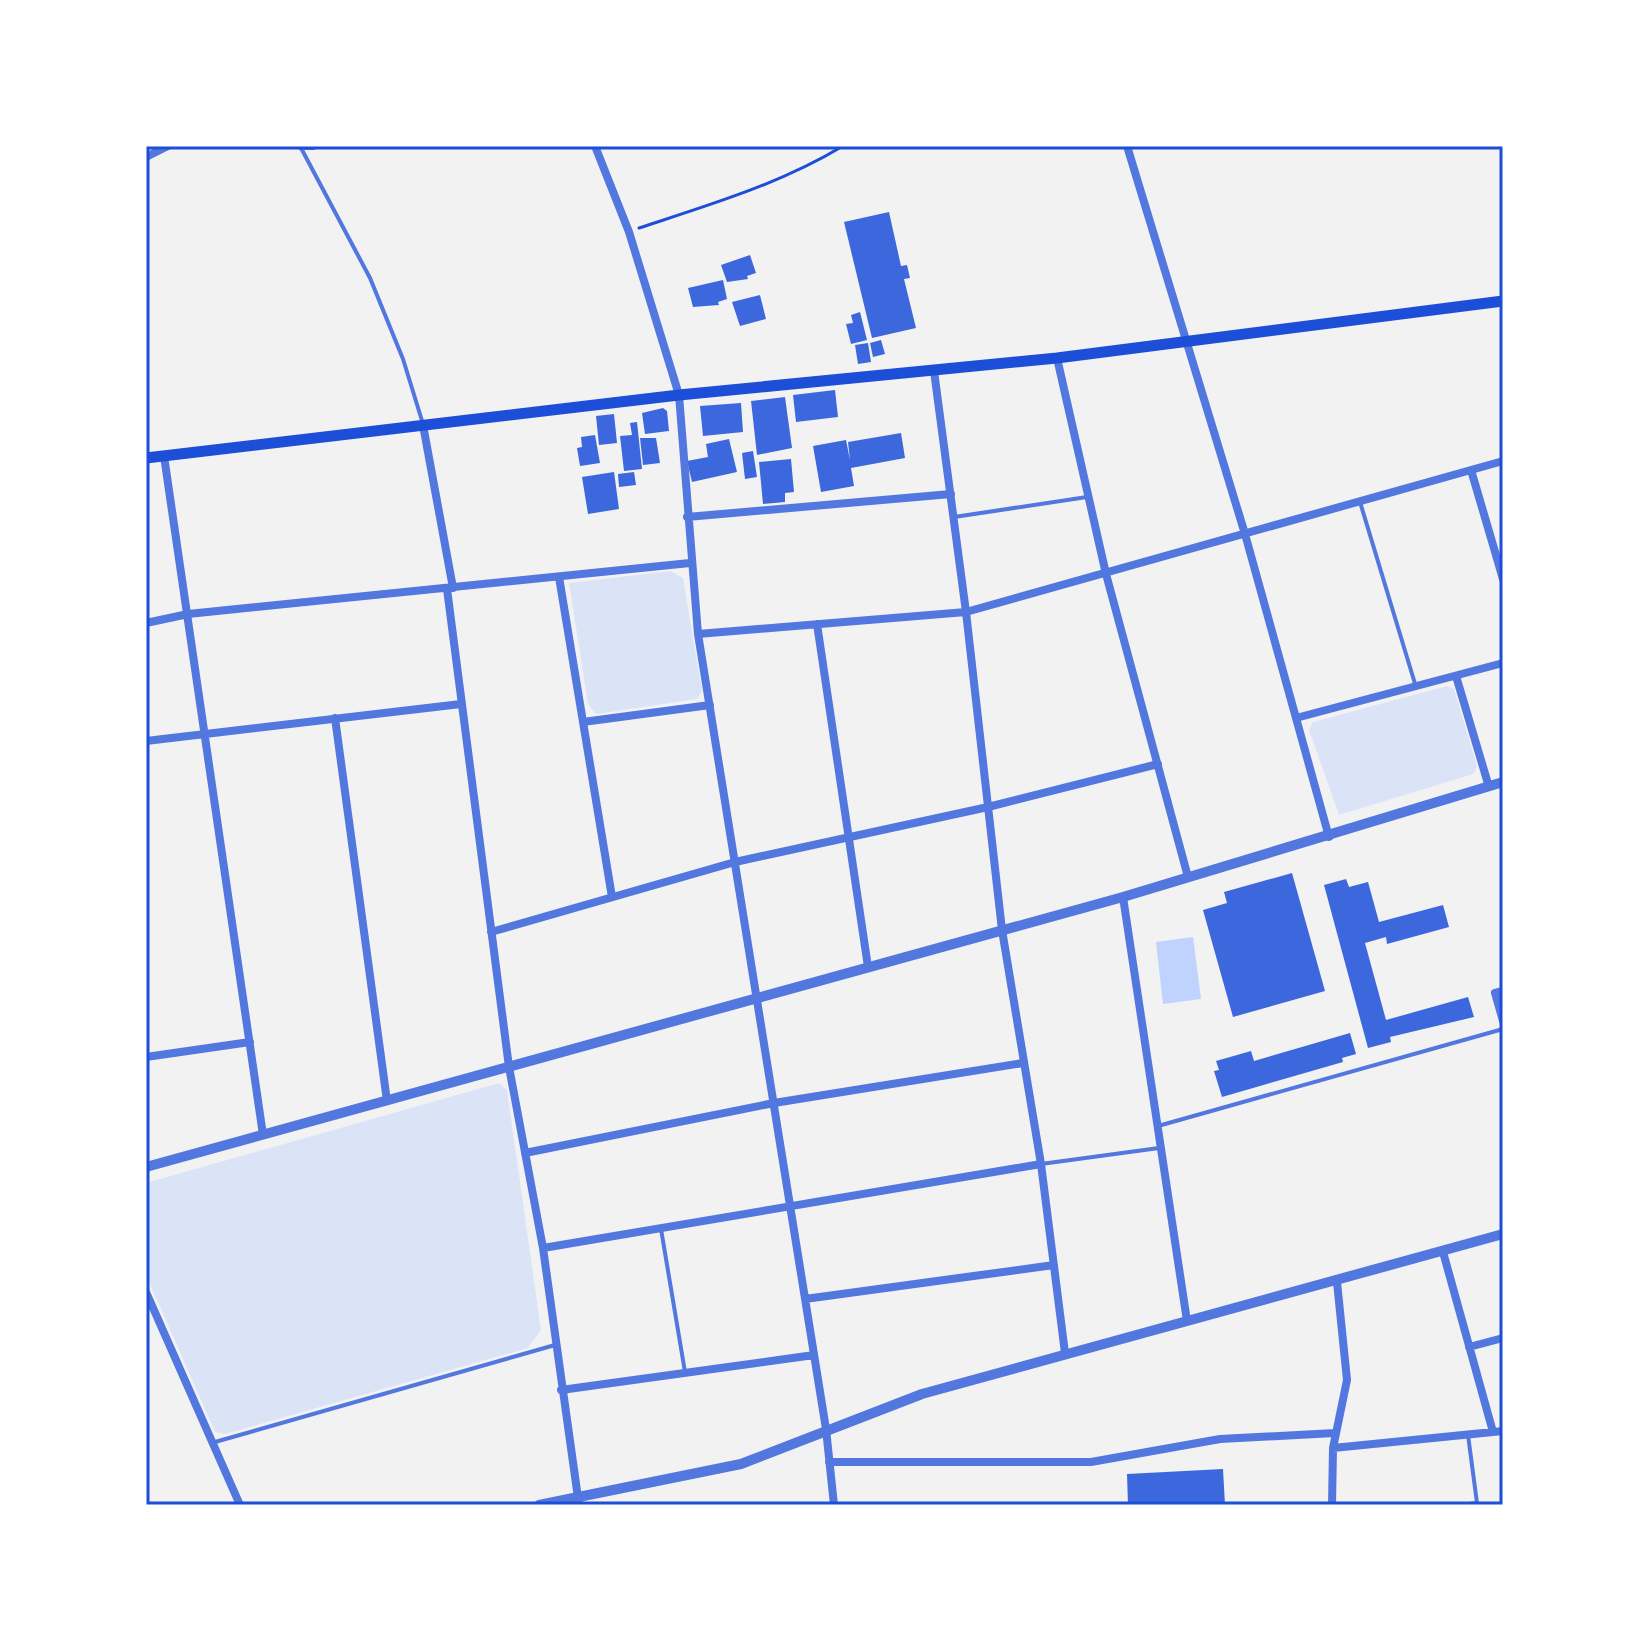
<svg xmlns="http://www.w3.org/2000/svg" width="1649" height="1651" font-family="'Varela Round',sans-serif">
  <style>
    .green { fill: #dbe4f7 }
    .water { fill: #bfd3fe }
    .building { fill: #3d67dc }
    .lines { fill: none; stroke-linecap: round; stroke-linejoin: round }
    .path { stroke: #1d4ed8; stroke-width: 3 }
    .service { stroke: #5277de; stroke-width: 4 }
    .minor { stroke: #5277de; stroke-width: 8 }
    .tertiary { stroke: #5277de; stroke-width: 10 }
    .secondary { stroke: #1d4ed8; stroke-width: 11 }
    .neatline { fill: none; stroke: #1d4ed8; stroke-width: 3 }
  </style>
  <rect width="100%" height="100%" fill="#f2f2f2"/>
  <path class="green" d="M 671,571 L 683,578 L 702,691 L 697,699 L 596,714 L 588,704 L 569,583 Z
    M 1447,686 L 1454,689 L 1477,766 L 1473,774 L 1339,815 L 1309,730 L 1313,722 Z
    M 499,1083 L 507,1090 L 541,1330 L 528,1348 L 225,1434 L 215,1432 L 146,1275 L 146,1183 Z"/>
  <path class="water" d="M 1193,937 L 1201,999 L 1163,1004 L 1156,942 Z"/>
  <path class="building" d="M 889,212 L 901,266 L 907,265 L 910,278 L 904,279 L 916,328 L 872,338 L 844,222 Z
    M 750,255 L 756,273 L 747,276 L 748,279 L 727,282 L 721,265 Z
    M 723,280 L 727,299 L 718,302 L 719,305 L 693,307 L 688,288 Z
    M 760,295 L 766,319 L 740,326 L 732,302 Z
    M 860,312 L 867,340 L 851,344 L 846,324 L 853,323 L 851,315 Z
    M 881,340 L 885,354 L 873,357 L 870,343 Z
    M 868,343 L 871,362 L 858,364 L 855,345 Z
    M 835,390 L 838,417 L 796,422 L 793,395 Z
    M 785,397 L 792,448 L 757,455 L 751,401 Z
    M 741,403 L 743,432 L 703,436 L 700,406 Z
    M 663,408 L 667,411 L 669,431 L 645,434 L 642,413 Z
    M 614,414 L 617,443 L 599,445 L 596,416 Z
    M 637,422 L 642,469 L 624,471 L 620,436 L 632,435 L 630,423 Z
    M 901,433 L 905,458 L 851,468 L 854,486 L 821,492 L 813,446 L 846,440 L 850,460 L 848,442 Z
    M 595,435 L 600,463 L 580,466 L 577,448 L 582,447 L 581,437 Z
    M 640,438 L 656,438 L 660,463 L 643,465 Z
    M 729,439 L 737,472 L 692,482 L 687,461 L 708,457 L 706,444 Z
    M 753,451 L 757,477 L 745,479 L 742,453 Z
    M 791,459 L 794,492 L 785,493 L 785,502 L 763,504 L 759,462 Z
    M 614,472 L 619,509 L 588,514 L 582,477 Z
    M 634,472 L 636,485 L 619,487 L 618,474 Z
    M 1292,873 L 1325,991 L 1233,1017 L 1203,910 L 1227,903 L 1224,892 Z
    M 1346,879 L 1349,887 L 1368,882 L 1379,922 L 1443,905 L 1449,927 L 1387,944 L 1386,937 L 1365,943 L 1386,1020 L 1468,997 L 1474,1017 L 1390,1037 L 1391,1042 L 1368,1048 L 1324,885 Z
    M 1350,1033 L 1356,1054 L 1342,1058 L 1343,1062 L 1222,1097 L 1214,1071 L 1219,1070 L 1216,1061 L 1251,1051 L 1254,1061 Z
    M 1223,1469 L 1225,1505 L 1128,1505 L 1127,1474 Z"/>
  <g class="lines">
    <path class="path" d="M 639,228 C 709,205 780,184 843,146"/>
    <path class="service" d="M 301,148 L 370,278 L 403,359 L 423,424
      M 1360,502 L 1416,687
      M 954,517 L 1087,497
      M 1158,1126 L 1503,1029
      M 1041,1164 L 1159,1148
      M 661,1229 L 685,1372
      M 215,1442 L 555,1345
      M 1461,1505 L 1477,1503 L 1468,1435"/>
    <path class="minor" d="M 301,146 L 313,146
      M 595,146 L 629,232 L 679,395 L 698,634 L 826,1429 L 834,1505
      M 1127,146 L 1245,534 L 1329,837
      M 146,157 L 168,146
      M 1057,358 L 1106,574 L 1188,877
      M 934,371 L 966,612 L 1002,930 L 1041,1164 L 1065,1353
      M 423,425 L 453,588
      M 164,456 L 263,1135
      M 1471,470 L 1503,579
      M 687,517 L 951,494
      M 559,577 L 612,897
      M 447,589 L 509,1067 L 543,1248 L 579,1505
      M 146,623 L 188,614 L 690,563
      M 817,624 L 868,967
      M 698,634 L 966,612 L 1503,461
      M 1456,676 L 1489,787
      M 335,718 L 387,1101
      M 1296,718 L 1503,663
      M 583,722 L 710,705
      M 146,741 L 461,704
      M 1123,897 L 1187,1321
      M 491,932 L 735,862 L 988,807 L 1158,764
      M 1503,991 L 1495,993 L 1503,1021
      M 146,1057 L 250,1042
      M 525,1153 L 774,1103 L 1023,1063
      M 543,1248 L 1041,1164
      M 1443,1252 L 1493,1432
      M 1337,1282 L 1347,1380 L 1333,1448 L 1503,1431
      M 146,1292 L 240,1505
      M 805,1299 L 1054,1265
      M 1469,1347 L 1503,1338
      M 561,1390 L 814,1355
      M 829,1462 L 1091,1462 L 1220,1439 L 1335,1433
      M 1332,1505 L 1333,1448"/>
    <path class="tertiary" d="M 146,1167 L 1123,897 L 1503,782
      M 539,1505 L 741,1464 L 922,1394 L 1503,1234"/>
    <path class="secondary" d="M 146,458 L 679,395 L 1057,358 L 1503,301"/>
  </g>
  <rect width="1649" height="1651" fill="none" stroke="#ffffff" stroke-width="296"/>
  <rect x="148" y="148" width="1353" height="1355" class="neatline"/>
</svg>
